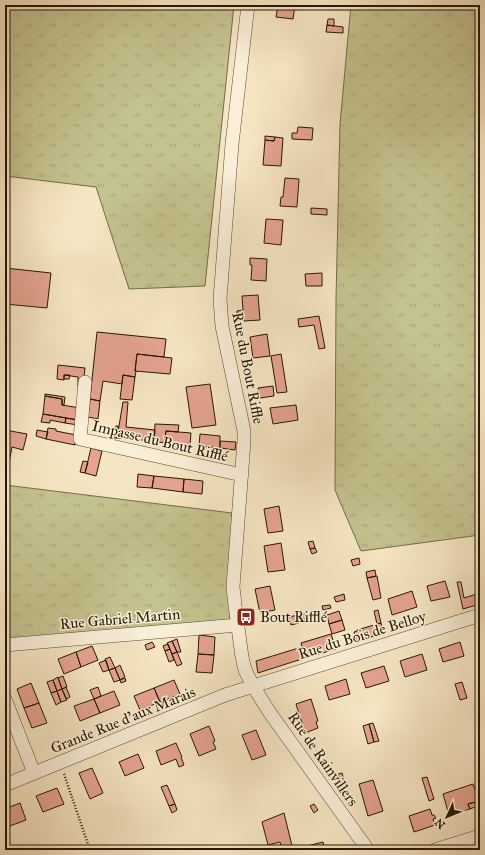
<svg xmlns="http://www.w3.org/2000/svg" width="485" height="855" font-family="'IM FELL Great Primer',serif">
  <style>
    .grass { fill: url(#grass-tufts); stroke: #746c48 }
    .building { fill: #e5a390; stroke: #251703 }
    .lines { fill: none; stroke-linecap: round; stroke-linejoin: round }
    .minor-casing { stroke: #594a33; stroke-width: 14 }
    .path { stroke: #251703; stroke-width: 2.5; stroke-dasharray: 1 2; stroke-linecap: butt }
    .minor { stroke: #f9eed7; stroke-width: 13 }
    .labels { text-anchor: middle; stroke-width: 3; stroke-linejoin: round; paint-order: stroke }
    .street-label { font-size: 15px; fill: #251703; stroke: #f9eed7 }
    .poi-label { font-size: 15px; fill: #251703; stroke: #f9eed7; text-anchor: start }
  </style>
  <defs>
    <pattern id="grass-tufts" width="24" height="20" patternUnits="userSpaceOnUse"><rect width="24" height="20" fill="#c4c28e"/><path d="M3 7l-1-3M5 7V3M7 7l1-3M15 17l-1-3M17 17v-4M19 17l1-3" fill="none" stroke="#a8a679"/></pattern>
  </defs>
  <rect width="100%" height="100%" fill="#f6e5c2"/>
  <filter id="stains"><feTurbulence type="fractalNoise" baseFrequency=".005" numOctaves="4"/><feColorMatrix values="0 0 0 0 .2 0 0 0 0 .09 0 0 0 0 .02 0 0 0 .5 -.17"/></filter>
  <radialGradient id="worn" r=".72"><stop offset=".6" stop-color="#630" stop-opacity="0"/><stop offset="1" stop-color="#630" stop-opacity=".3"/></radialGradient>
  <path class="grass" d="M 5,5 L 234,5 L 205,286 L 129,289 L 96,187 L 5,176 Z
    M 351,5 L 480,5 L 480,535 L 361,551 L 335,490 L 336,299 L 340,124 Z
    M 5,485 L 232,513 L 230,620 L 5,639 Z"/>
  <path class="building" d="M 278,5 L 295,5 L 293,19 L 276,17 Z
    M 328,19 L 334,19 L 334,26 L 327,25 Z
    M 327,25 L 343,27 L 343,33 L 326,32 Z
    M 298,127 L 313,128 L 312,140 L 292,139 L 292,133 L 297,133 Z
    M 265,136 L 275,137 L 274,141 L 265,140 Z
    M 275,137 L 283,138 L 281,166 L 263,165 L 265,140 L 274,141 Z
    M 285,178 L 299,179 L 297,207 L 280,206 L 281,197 L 283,197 Z
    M 311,208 L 327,209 L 327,215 L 311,214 Z
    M 266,219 L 283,220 L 281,245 L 264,243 Z
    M 250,258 L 267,259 L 266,281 L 251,280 L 252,265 L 250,265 Z
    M 5,268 L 51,273 L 47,308 L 5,304 Z
    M 322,273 L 322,286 L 306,286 L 305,274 Z
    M 258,295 L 260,320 L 244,321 L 243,314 L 237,315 L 237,311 L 243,310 L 242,296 Z
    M 319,316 L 325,348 L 319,349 L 314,325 L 299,327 L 298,319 Z
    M 97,332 L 166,339 L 164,357 L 137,354 L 135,371 L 136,371 L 135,377 L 123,375 L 122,384 L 103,381 L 100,401 L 90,399 Z
    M 267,334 L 270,356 L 253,358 L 250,337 Z
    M 137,354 L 172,358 L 170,374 L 135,371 Z
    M 281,354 L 287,392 L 277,393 L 271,356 Z
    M 58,365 L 85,368 L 83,386 L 78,386 L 78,377 L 64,375 L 64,380 L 57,379 Z
    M 64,375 L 70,375 L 69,379 L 64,379 Z
    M 123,375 L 135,377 L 132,400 L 120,399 Z
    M 210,384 L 216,425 L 192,428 L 186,387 Z
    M 273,386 L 274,396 L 260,398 L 258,388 Z
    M 45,394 L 65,397 L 64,405 L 62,405 L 62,399 L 45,396 Z
    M 45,396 L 62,399 L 62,405 L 80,408 L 78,420 L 43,414 Z
    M 90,399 L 100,401 L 98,419 L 88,417 Z
    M 123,402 L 128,402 L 126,427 L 155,430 L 154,441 L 117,438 Z
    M 296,405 L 298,420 L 273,424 L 270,408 Z
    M 43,414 L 66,418 L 65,423 L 50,420 L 50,423 L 41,422 Z
    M 66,418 L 78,420 L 78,425 L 65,423 Z
    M 155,424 L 179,425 L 178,432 L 166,431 L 164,443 L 154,441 Z
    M 116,426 L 118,426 L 117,438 L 114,438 Z
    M 48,428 L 56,429 L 56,431 L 76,435 L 75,445 L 46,439 Z
    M 5,430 L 27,434 L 23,450 L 12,447 L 7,474 L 5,474 Z
    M 37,430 L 48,432 L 46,439 L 36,436 Z
    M 166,431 L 191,433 L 190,445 L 164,443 Z
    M 200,434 L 220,436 L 220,448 L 199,446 Z
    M 220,441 L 236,442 L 235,450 L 220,448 Z
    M 91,448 L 102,451 L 96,476 L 85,473 Z
    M 83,461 L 88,462 L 85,473 L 80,472 Z
    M 138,474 L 154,476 L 152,488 L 137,487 Z
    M 154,476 L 184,479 L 183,492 L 152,488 Z
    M 184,479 L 203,481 L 202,494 L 183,492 Z
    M 279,506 L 283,531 L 268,533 L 264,509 Z
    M 313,541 L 315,548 L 310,549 L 308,542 Z
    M 281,543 L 285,570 L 268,572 L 264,546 Z
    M 315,548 L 317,552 L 312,554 L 310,549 Z
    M 480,548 L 480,560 L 478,561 L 475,549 Z
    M 359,558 L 360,564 L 353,566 L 351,560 Z
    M 375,570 L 376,576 L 367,578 L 366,572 Z
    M 377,576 L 381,598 L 373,600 L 367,578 Z
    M 445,581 L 450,597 L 431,601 L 427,586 Z
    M 457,582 L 461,582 L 464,598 L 480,593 L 480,604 L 463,609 Z
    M 270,586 L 275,610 L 260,613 L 255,589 Z
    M 412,591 L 417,607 L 392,615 L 388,599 Z
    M 344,594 L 345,600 L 336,602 L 334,597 Z
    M 330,605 L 331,608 L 323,610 L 322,606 Z
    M 378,610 L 381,623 L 377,624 L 374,611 Z
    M 339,611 L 342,620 L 329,624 L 327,615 Z
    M 308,614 L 310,618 L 299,620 L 298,615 Z
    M 298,615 L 299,623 L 291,625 L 289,617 Z
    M 342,620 L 345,630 L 332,634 L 329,624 Z
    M 381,623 L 384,633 L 361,640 L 357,643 L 354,632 L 357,631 L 357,630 Z
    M 331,634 L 336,649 L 305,658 L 301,643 Z
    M 199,635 L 215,637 L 214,655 L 198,654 Z
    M 480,638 L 480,655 L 475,640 Z
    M 177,639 L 181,652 L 177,652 L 172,641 Z
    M 172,641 L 177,652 L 172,654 L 167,643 Z
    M 152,642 L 155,647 L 147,650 L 145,645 Z
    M 460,642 L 464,656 L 443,662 L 439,649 Z
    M 168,644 L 170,649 L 165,651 L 163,646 Z
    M 92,646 L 98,660 L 81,667 L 76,652 Z
    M 302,647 L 305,658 L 258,673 L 256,661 Z
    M 170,649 L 174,660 L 169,662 L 165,651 Z
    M 76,652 L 81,667 L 64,674 L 58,659 Z
    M 177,652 L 182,664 L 177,666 L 172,654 Z
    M 198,654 L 214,655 L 212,673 L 196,672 Z
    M 422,654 L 427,670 L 405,677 L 400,661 Z
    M 110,657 L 115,668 L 109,670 L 105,659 Z
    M 106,660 L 109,670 L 103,672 L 99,663 Z
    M 120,665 L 125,677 L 120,680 L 115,668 Z
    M 384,666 L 389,681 L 366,688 L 361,673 Z
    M 115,668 L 120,680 L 114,682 L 109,670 Z
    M 63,676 L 67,687 L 62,689 L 58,678 Z
    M 58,677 L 62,689 L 57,691 L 53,680 Z
    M 125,678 L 126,681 L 121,683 L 120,680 Z
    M 346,679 L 350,694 L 329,700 L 325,686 Z
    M 53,680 L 57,691 L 51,693 L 47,682 Z
    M 174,680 L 180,694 L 160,702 L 154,688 Z
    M 462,682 L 467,698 L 460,700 L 455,684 Z
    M 31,683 L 39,703 L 24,708 L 17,689 Z
    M 66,687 L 70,697 L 66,699 L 62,689 Z
    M 98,687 L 101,696 L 94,699 L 90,690 Z
    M 154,688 L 160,702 L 140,710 L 134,696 Z
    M 62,689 L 67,700 L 61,702 L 57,691 Z
    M 57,691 L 61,702 L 56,705 L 51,693 Z
    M 114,691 L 120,705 L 100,713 L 94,699 Z
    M 94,699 L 100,713 L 80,721 L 74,706 Z
    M 311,699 L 318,721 L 316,722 L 318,728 L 305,733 L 296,704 Z
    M 39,703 L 47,723 L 32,728 L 24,708 Z
    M 373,723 L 379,741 L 374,742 L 369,724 Z
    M 369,724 L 374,742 L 368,744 L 363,726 Z
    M 209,726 L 215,741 L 213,742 L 216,749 L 199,756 L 190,734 Z
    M 256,730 L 266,755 L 252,760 L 242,735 Z
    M 176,743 L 182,757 L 181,757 L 184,765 L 179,767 L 176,759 L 161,765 L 156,751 Z
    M 5,750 L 10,762 L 5,763 Z
    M 138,754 L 144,768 L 125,776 L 119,762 Z
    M 92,768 L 103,793 L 90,799 L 79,773 Z
    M 342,773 L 345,782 L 339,784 L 336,775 Z
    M 427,777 L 434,799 L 429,801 L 422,778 Z
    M 373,780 L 383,811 L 368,816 L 359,784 Z
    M 473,784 L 479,801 L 468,804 L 470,809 L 449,815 L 443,794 Z
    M 167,785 L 175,804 L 169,806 L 161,787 Z
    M 57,788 L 64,804 L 43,812 L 36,796 Z
    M 479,801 L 480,805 L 470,809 L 468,804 Z
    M 20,803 L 26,820 L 7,827 L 5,823 L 5,809 Z
    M 175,804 L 177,810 L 172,813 L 169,806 Z
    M 314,804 L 318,810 L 314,813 L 310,806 Z
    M 430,809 L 432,815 L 434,815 L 436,818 L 433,819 L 435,825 L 414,832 L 409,816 Z
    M 284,813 L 293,850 L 282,850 L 280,842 L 268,845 L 262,822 Z
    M 323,842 L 325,850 L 299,850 L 299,848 Z"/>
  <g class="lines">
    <g class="minor-casing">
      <path id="minor" d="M 248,5 L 232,144 L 220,299 L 222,326 L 244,431 L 244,441 L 233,587 L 235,605 L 242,657 L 245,670 L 253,686 L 270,713 L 368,850
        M 85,382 L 80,439 L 242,475
        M 5,645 L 238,625
        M 5,699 L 34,773
        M 5,785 L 225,695 L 480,615
        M 435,850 L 480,836"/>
    </g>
    <path class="path" d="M 64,774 L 90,850"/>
    <use href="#minor" class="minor"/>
  </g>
  <defs>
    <g id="bus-square" transform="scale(1)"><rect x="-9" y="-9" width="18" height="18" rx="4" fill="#8f2418" stroke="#f9eed7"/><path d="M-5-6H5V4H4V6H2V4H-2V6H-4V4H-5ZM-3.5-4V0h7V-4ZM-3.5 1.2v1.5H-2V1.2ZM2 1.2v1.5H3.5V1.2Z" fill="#fff"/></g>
  </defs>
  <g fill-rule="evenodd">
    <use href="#bus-square" x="246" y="617"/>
  </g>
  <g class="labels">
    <g class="street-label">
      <text transform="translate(248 368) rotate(79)" y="5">Rue du Bout Riffle</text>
      <text transform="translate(160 441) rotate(13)" y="5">Impasse du Bout Rifflé</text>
      <text transform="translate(120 619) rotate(-5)" y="5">Rue Gabriel Martin</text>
      <text transform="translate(362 635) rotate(-17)" y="5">Rue du Bois de Belloy</text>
      <text transform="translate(123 720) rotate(-22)" y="5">Grande Rue d'aux Marais</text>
      <text transform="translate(323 759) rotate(55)" y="5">Rue de Rainvillers</text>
    </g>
    <g class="poi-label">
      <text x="260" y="622">Bout Rifflé</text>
    </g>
  </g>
  <rect width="485" height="855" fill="none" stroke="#f6e5c2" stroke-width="20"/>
  <rect x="6" y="6" width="473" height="843" fill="none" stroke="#251703" stroke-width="2"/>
  <rect x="10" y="10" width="465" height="835" fill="none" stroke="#251703"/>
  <g transform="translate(447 817) rotate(226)" stroke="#f9eed7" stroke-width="3" paint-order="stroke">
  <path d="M0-3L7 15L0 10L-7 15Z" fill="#251703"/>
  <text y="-6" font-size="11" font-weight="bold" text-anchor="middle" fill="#251703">N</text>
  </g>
  <rect width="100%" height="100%" filter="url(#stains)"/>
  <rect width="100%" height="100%" fill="url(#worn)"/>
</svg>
